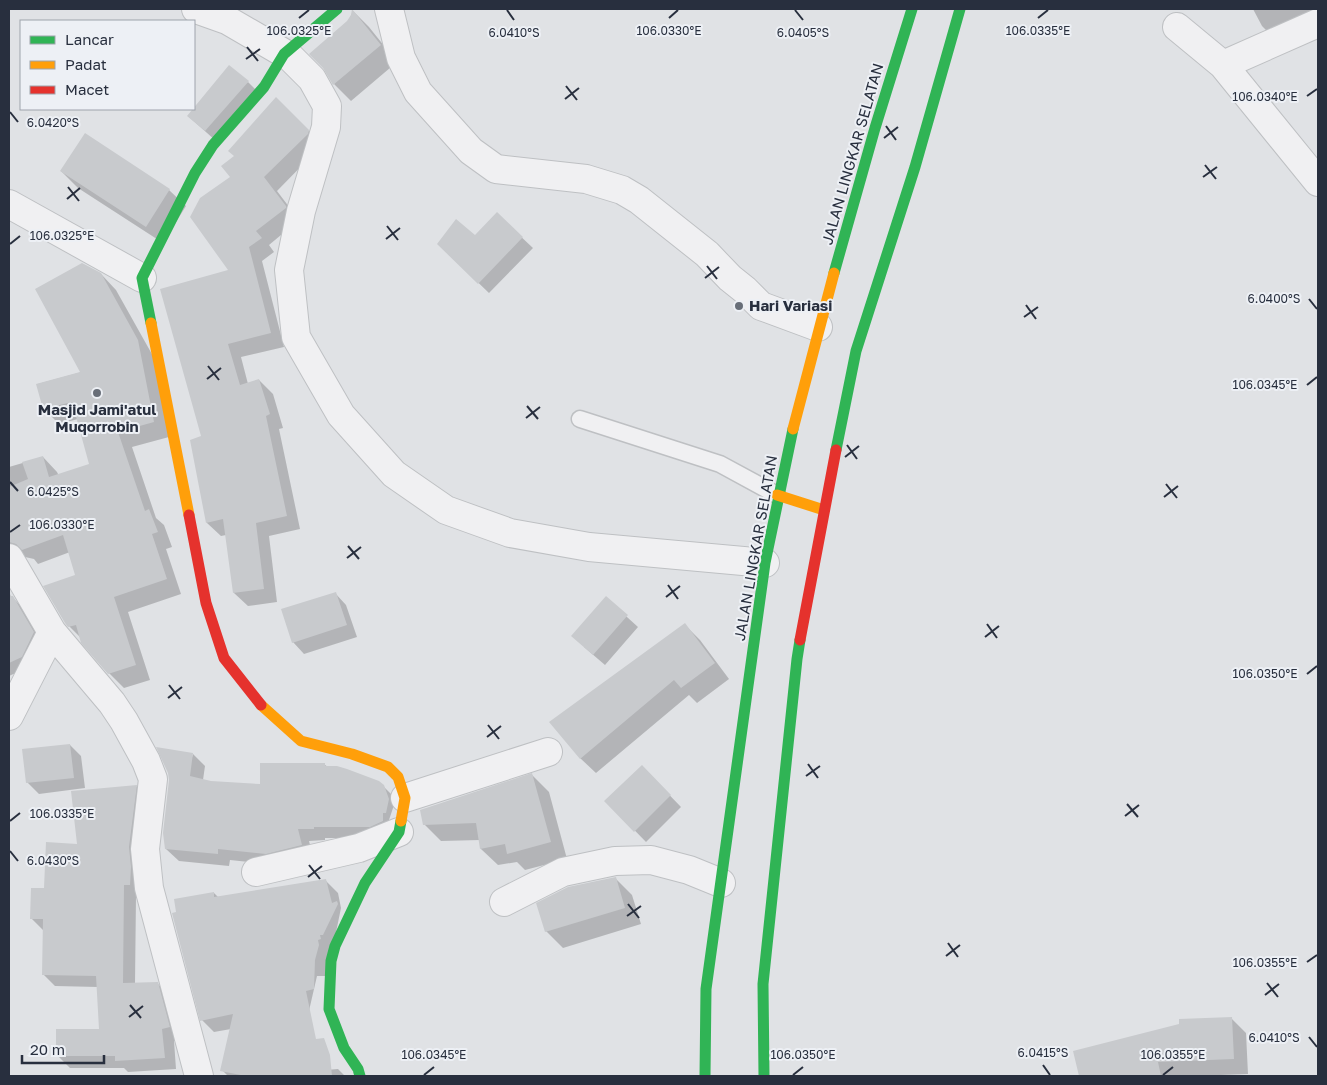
<svg xmlns="http://www.w3.org/2000/svg" width="1327" height="1085" font-family="'Golos Text',sans-serif">
  <style>
    .shadow { fill: #0003 }
    .building { fill: #c8cacd }
    .lines { fill: none; stroke-linecap: round; stroke-linejoin: round }
    .lane-casing { stroke: #bec0c3; stroke-width: 19 }
    .street-casing { stroke: #bec0c3; stroke-width: 30 }
    .lane { stroke: #f0f0f2; stroke-width: 16 }
    .street { stroke: #f0f0f2; stroke-width: 28 }
    .fast { stroke: #30b455; stroke-width: 11 }
    .slow { stroke: #ff9f0a; stroke-width: 11 }
    .jam { stroke: #e5322d; stroke-width: 11 }
    .ticks { fill: none; stroke: #282f3e; stroke-width: 2 }
    .poi-dot { fill: #686e78; stroke: #edf0f5; stroke-width: 2 }
    .labels { text-anchor: middle; stroke-width: 4; stroke-linejoin: round; paint-order: stroke }
    .street-label { font-size: 15px; fill: #282f3e; stroke: #edf0f5 }
    .poi-label { font-size: 15px; font-weight: bold; fill: #282f3e; stroke: #edf0f5; text-anchor: start }
    .ticks-label { font-size: 12px; text-anchor: middle; fill: #282f3e; stroke: #edf0f5; stroke-width: 4; stroke-linejoin: round; paint-order: stroke }
  </style>
  <rect width="100%" height="100%" fill="#e0e2e5"/>
  <path class="shadow" d="M 1253,9 L 1310,9 L 1313,15 L 1273,37 L 1262,26 Z
    M 353,11 L 369,27 L 397,62 L 351,101 L 334,84 L 348,22 Z
    M 248,82 L 259,93 L 216,141 L 188,116 Z
    M 290,112 L 322,145 L 277,191 L 299,220 L 269,245 L 274,252 L 262,261 L 284,347 L 241,357 L 248,384 L 259,380 L 273,394 L 283,428 L 279,429 L 300,529 L 269,536 L 277,602 L 248,606 L 234,593 L 226,535 L 221,536 L 207,523 L 202,437 L 230,271 L 231,177 Z
    M 61,171 L 169,190 L 186,206 L 163,243 L 78,188 Z
    M 497,214 L 533,248 L 489,293 L 438,244 L 475,236 Z
    M 101,274 L 116,290 L 153,356 L 169,437 L 132,447 L 156,518 L 164,525 L 172,547 L 166,549 L 181,594 L 128,612 L 150,680 L 124,688 L 109,673 L 81,638 L 69,626 L 77,576 L 70,552 L 38,564 L 34,559 L 25,557 L 17,559 L 9,573 L 9,467 L 43,457 L 57,472 L 59,476 L 91,465 L 78,419 L 59,424 L 44,409 L 38,384 L 82,372 Z
    M 335,593 L 346,605 L 357,637 L 304,654 L 293,642 Z
    M 12,597 L 22,607 L 43,643 L 31,666 L 9,676 L 9,598 Z
    M 606,598 L 638,627 L 605,665 L 584,647 Z
    M 685,625 L 700,640 L 729,679 L 697,703 L 689,695 L 596,773 L 580,758 Z
    M 70,745 L 81,756 L 85,788 L 39,794 L 27,782 Z
    M 193,754 L 205,766 L 203,780 L 211,782 L 261,785 L 325,765 L 328,767 L 379,782 L 396,799 L 383,838 L 325,838 L 325,840 L 309,841 L 313,857 L 279,865 L 230,860 L 229,866 L 179,861 L 166,849 Z
    M 532,775 L 549,792 L 567,859 L 525,870 L 517,862 L 498,865 L 481,849 L 480,840 L 441,841 L 424,824 Z
    M 653,778 L 681,807 L 646,842 L 606,801 Z
    M 136,786 L 148,798 L 141,896 L 136,896 L 135,984 L 157,983 L 169,995 L 181,1039 L 174,1041 L 176,1069 L 128,1072 L 124,1068 L 70,1068 L 58,1056 L 100,1031 L 98,987 L 55,986 L 43,974 L 43,930 L 31,918 L 45,889 L 79,846 Z
    M 615,878 L 632,895 L 641,924 L 563,948 L 546,931 Z
    M 326,881 L 338,893 L 341,908 L 327,976 L 317,976 L 294,1076 L 228,1076 L 222,1070 L 231,1029 L 214,1032 L 202,1020 L 214,893 L 218,897 Z
    M 1231,1018 L 1246,1033 L 1248,1074 L 1194,1076 L 1081,1076 L 1074,1052 Z
    M 338,1069 L 345,1076 L 313,1076 L 313,1071 Z"/>
  <path class="building" d="M 352,9 L 381,45 L 333,85 L 323,68 L 309,54 L 347,21 L 351,15 Z
    M 229,65 L 249,81 L 205,131 L 187,116 Z
    M 276,97 L 309,130 L 308,134 L 264,177 L 286,206 L 286,208 L 256,231 L 262,238 L 249,247 L 271,333 L 228,344 L 240,385 L 259,379 L 270,414 L 266,416 L 287,516 L 256,523 L 264,589 L 233,593 L 223,519 L 206,523 L 190,440 L 201,436 L 160,289 L 228,270 L 190,217 L 200,198 L 230,177 L 221,166 L 234,156 L 228,151 Z
    M 85,133 L 170,189 L 146,227 L 60,171 Z
    M 497,212 L 523,237 L 478,284 L 437,244 L 456,219 L 475,235 Z
    M 82,263 L 101,273 L 138,340 L 154,422 L 118,432 L 145,511 L 149,509 L 158,532 L 152,534 L 167,579 L 114,597 L 136,665 L 108,674 L 81,643 L 76,625 L 68,627 L 65,623 L 43,586 L 75,575 L 63,535 L 22,550 L 16,544 L 9,542 L 9,487 L 28,479 L 22,462 L 43,456 L 49,477 L 89,464 L 72,402 L 43,409 L 36,384 L 80,372 L 35,289 Z
    M 9,592 L 11,596 L 13,596 L 34,632 L 22,657 L 9,663 Z
    M 336,592 L 347,625 L 292,643 L 281,609 Z
    M 606,596 L 628,615 L 593,655 L 571,636 Z
    M 685,623 L 715,663 L 681,688 L 674,680 L 580,759 L 549,722 Z
    M 70,744 L 74,778 L 26,783 L 22,749 Z
    M 156,747 L 193,753 L 190,776 L 211,781 L 260,784 L 260,763 L 325,763 L 325,766 L 337,766 L 347,769 L 379,781 L 384,785 L 389,799 L 386,813 L 383,813 L 383,821 L 370,827 L 314,827 L 314,829 L 298,829 L 302,845 L 266,854 L 218,849 L 218,854 L 165,849 L 163,833 L 169,780 L 168,773 Z
    M 642,765 L 671,795 L 634,832 L 604,801 Z
    M 532,773 L 551,842 L 507,854 L 505,844 L 480,849 L 476,823 L 423,825 L 420,810 Z
    M 137,785 L 129,847 L 131,867 L 130,885 L 124,885 L 123,983 L 158,982 L 170,1027 L 162,1029 L 165,1058 L 115,1061 L 115,1056 L 56,1056 L 56,1029 L 99,1029 L 96,976 L 42,975 L 43,919 L 30,919 L 31,888 L 44,888 L 46,842 L 77,844 L 71,791 Z
    M 616,877 L 625,908 L 545,932 L 536,903 L 568,887 Z
    M 326,879 L 332,903 L 337,901 L 338,904 L 323,935 L 320,935 L 321,939 L 318,940 L 319,945 L 315,960 L 314,989 L 306,991 L 316,1039 L 324,1038 L 330,1055 L 332,1076 L 246,1076 L 220,1071 L 233,1014 L 200,1021 L 172,913 L 176,912 L 174,899 L 214,892 L 214,897 Z
    M 1232,1017 L 1234,1059 L 1158,1062 L 1161,1076 L 1079,1076 L 1073,1051 L 1179,1024 L 1179,1019 Z"/>
  <g class="lines">
    <g class="lane-casing">
      <path id="lane" d="M 580,419 L 720,464 L 777,495"/>
    </g>
    <g class="street-casing">
      <path id="street" d="M 196,9 L 227,20 L 289,56 L 312,79 L 327,106 L 326,127 L 301,211 L 289,270 L 296,337 L 341,415 L 394,474 L 446,510 L 510,533 L 589,547 L 765,563
        M 389,9 L 401,58 L 418,92 L 471,151 L 496,169 L 586,179 L 622,190 L 639,200 L 707,254 L 730,278 L 745,290 L 761,306 L 818,327
        M 1177,27 L 1223,65 L 1318,182
        M 1223,65 L 1318,23
        M 9,204 L 142,278
        M 9,558 L 52,632 L 112,703 L 124,721 L 146,761 L 153,779 L 145,849 L 149,888 L 199,1076
        M 9,716 L 52,632
        M 405,798 L 548,752
        M 256,872 L 359,848 L 399,832
        M 504,902 L 563,872 L 615,861 L 651,860 L 689,870 L 721,883"/>
    </g>
    <use href="#lane" class="lane"/>
    <use href="#street" class="street"/>
    <path class="fast" d="M 834,273 L 875,128 L 912,9
      M 151,323 L 142,278 L 195,173 L 213,145 L 264,87 L 284,54 L 337,9
      M 836,450 L 856,351 L 915,167 L 960,9
      M 360,1076 L 358,1069 L 344,1048 L 329,1009 L 331,961 L 335,946 L 365,883 L 399,832 L 401,821
      M 705,1076 L 706,989 L 765,563 L 793,429
      M 764,1076 L 763,984 L 797,659 L 800,640"/>
    <path class="slow" d="M 151,323 L 189,515
      M 793,429 L 834,273
      M 777,495 L 824,510
      M 261,705 L 301,741 L 352,754 L 388,767 L 398,777 L 405,798 L 401,821"/>
    <path class="jam" d="M 189,515 L 206,603 L 224,658 L 261,705
      M 800,640 L 836,450"/>
  </g>
  <path class="ticks" d="M 507,10 L 514,20M 795,10 L 803,20M 299,18 L 309,10M 669,18 L 678,10M 1038,18 L 1048,10M 247,47 L 258,61M 246,59 L 260,49M 566,86 L 577,100M 1307,96 L 1317,89M 565,99 L 579,88M 10,112 L 18,122M 886,126 L 896,140M 884,138 L 898,127M 1205,165 L 1216,179M 1203,177 L 1217,167M 68,187 L 79,201M 67,199 L 80,188M 387,226 L 398,240M 386,239 L 400,228M 10,244 L 20,236M 707,266 L 717,279M 705,278 L 719,267M 1309,299 L 1317,309M 1026,305 L 1036,319M 1024,317 L 1038,307M 208,366 L 219,380M 207,379 L 221,368M 1307,385 L 1317,377M 527,406 L 538,419M 526,418 L 540,407M 847,445 L 857,459M 845,457 L 859,446M 10,482 L 18,491M 1166,484 L 1177,498M 1164,497 L 1178,486M 10,532 L 20,525M 348,546 L 359,559M 347,558 L 361,547M 668,585 L 678,599M 666,597 L 680,586M 987,624 L 997,638M 985,637 L 999,626M 1307,674 L 1317,666M 169,685 L 180,699M 168,698 L 182,687M 488,725 L 499,739M 487,737 L 501,726M 808,764 L 818,778M 806,776 L 820,766M 1127,804 L 1138,817M 1125,816 L 1139,805M 10,821 L 20,813M 10,851 L 18,861M 309,865 L 320,879M 308,877 L 322,866M 628,904 L 639,918M 627,916 L 641,906M 948,943 L 958,957M 946,956 L 960,945M 1307,962 L 1317,955M 1267,983 L 1278,997M 1265,995 L 1279,984M 130,1005 L 141,1018M 129,1017 L 143,1006M 1309,1037 L 1317,1047M 1043,1065 L 1050,1075M 424,1075 L 434,1067M 793,1075 L 803,1067M 1163,1075 L 1173,1067"/>
  <g class="poi-dot">
    <circle cx="739" cy="306" r="5"/>
    <circle cx="97" cy="393" r="5"/>
  </g>
  <g class="labels">
    <g class="street-label">
      <text transform="translate(853 154) rotate(-74)" y="5">JALAN LINGKAR SELATAN</text>
      <text transform="translate(756 548) rotate(-80)" y="5">JALAN LINGKAR SELATAN</text>
    </g>
    <g class="poi-label">
      <text x="749" y="311">Hari Variasi</text>
      <text x="97" y="415" text-anchor="middle">Masjid Jami'atul<tspan x="97" dy="17">Muqorrobin</tspan></text>
    </g>
  </g>
  <g class="ticks-label">
    <text x="299" y="35">106.0325°E</text>
    <text x="669" y="35">106.0330°E</text>
    <text x="1038" y="35">106.0335°E</text>
    <text x="803" y="37">6.0405°S</text>
    <text x="514" y="37">6.0410°S</text>
    <text x="1265" y="101">106.0340°E</text>
    <text x="53" y="127">6.0420°S</text>
    <text x="62" y="240">106.0325°E</text>
    <text x="1274" y="303">6.0400°S</text>
    <text x="1265" y="389">106.0345°E</text>
    <text x="53" y="496">6.0425°S</text>
    <text x="62" y="529">106.0330°E</text>
    <text x="1265" y="678">106.0350°E</text>
    <text x="62" y="818">106.0335°E</text>
    <text x="53" y="865">6.0430°S</text>
    <text x="1265" y="967">106.0355°E</text>
    <text x="1274" y="1042">6.0410°S</text>
    <text x="1043" y="1057">6.0415°S</text>
    <text x="434" y="1059">106.0345°E</text>
    <text x="803" y="1059">106.0350°E</text>
    <text x="1173" y="1059">106.0355°E</text>
  </g>
  <rect width="1327" height="1085" fill="none" stroke="#282f3e" stroke-width="20"/>
  <rect x="20" y="20" width="175" height="90" fill="#edf0f5" stroke="#9ea3ac"/>
  <rect x="30" y="36" width="25" height="8" fill="#30b455" stroke="#9ea3ac"/>
  <text x="65" y="45" font-size="15" fill="#282f3e">Lancar</text>
  <rect x="30" y="61" width="25" height="8" fill="#ff9f0a" stroke="#9ea3ac"/>
  <text x="65" y="70" font-size="15" fill="#282f3e">Padat</text>
  <rect x="30" y="86" width="25" height="8" fill="#e5322d" stroke="#9ea3ac"/>
  <text x="65" y="95" font-size="15" fill="#282f3e">Macet</text>
  <path d="M22 1055v8h82v-8" fill="none" stroke="#282f3e" stroke-width="2.5"/>
  <text x="30" y="1055" font-size="15" fill="#282f3e" stroke="#edf0f5" stroke-width="4" paint-order="stroke">20 m</text>
</svg>
